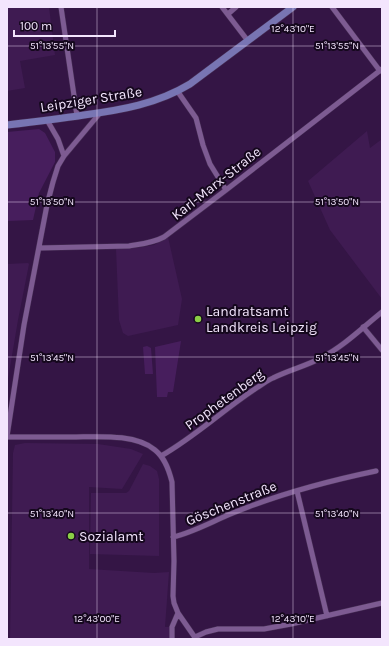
<svg xmlns="http://www.w3.org/2000/svg" width="389" height="646" font-family="Karla,sans-serif">
  <style>
    .built { fill: #3f1b52 }
    .green { fill: #471e5d }
    .lines { fill: none; stroke-linecap: round; stroke-linejoin: round }
    .street-casing { stroke: #462e54; stroke-width: 6 }
    .secondary-casing { stroke: #462e54; stroke-width: 8 }
    .street { stroke: #7d5b92; stroke-width: 5 }
    .secondary { stroke: #7875b3; stroke-width: 7 }
    .ticks { fill: none; stroke: #f3e5fd; stroke-width: 1; stroke-opacity: 0.45 }
    .poi-dot { fill: #8bce46; stroke: #15081d; stroke-width: 1.5 }
    .labels { text-anchor: middle; stroke-width: 4; stroke-linejoin: round; paint-order: stroke }
    .street-label { font-size: 14px; fill: #f3e5fd; stroke: #15081d }
    .poi-label { font-size: 14px; fill: #f3e5fd; stroke: #15081d; text-anchor: start }
    .ticks-label { font-size: 10px; text-anchor: middle; fill: #f3e5fd; stroke: #15081d; stroke-width: 4; stroke-linejoin: round; paint-order: stroke }
  </style>
  <rect width="100%" height="100%" fill="#341545"/>
  <path class="built" d="M 7,7 L 49,7 L 55,55 L 20,61 L 25,88 L 7,91 Z
    M 367,131 L 370,148 L 382,139 L 382,299 L 330,230 L 308,181 Z
    M 168,237 L 182,299 L 178,325 L 128,336 L 123,333 L 119,320 L 116,249 L 142,247 L 154,245 Z
    M 28,263 L 29,264 L 18,320 L 7,385 L 7,264 Z
    M 25,443 L 98,444 L 131,449 L 143,454 L 122,489 L 89,487 L 89,569 L 154,573 L 169,572 L 165,627 L 172,627 L 171,639 L 10,639 L 13,453 L 15,445 Z
    M 143,464 L 150,466 L 157,471 L 159,479 L 159,556 L 90,554 L 91,493 L 126,493 L 129,491 Z"/>
  <path class="green" d="M 39,129 L 45,133 L 55,152 L 55,162 L 39,193 L 33,220 L 7,221 L 7,132 Z
    M 181,341 L 173,392 L 168,392 L 167,397 L 157,397 L 155,347 Z
    M 147,346 L 151,348 L 153,374 L 145,374 L 143,347 Z"/>
  <g class="lines">
    <g class="street-casing">
      <path id="street" d="M 61,7 L 77,116
        M 222,7 L 248,41
        M 332,7 L 380,71
        M 228,14 L 236,7
        M 178,92 L 196,118 L 203,145 L 210,164 L 226,190
        M 47,120 L 58,139 L 64,156
        M 39,248 L 129,246 C 141,244 153,243 164,237 L 226,190 L 382,69
        M 363,327 L 382,350
        M 7,436 L 24,325 L 47,205 L 53,182 L 58,166 L 64,156 L 100,113
        M 7,437 C 28,437 50,437 71,437 C 96,437 135,433 155,450 C 165,458 169,470 172,482 L 174,561 L 173,596 L 174,603 L 178,613 L 196,639
        M 161,456 C 196,436 224,409 258,387 C 263,384 268,380 273,378 C 289,370 306,366 321,358 C 344,346 362,328 382,312
        M 297,491 L 327,616
        M 173,537 C 194,532 213,521 233,513 C 279,494 328,481 376,471
        M 195,637 L 206,632 L 218,629 L 264,629 L 291,624 L 382,603
        M 172,639 L 172,627 L 178,613"/>
    </g>
    <g class="secondary-casing">
      <path id="secondary" d="M 7,125 C 33,122 58,119 84,115 C 121,110 157,104 190,84 L 293,7"/>
    </g>
    <use href="#street" class="street"/>
    <use href="#secondary" class="secondary"/>
  </g>
  <path class="ticks" d="M 97,7 L 97,639M 293,7 L 293,639M 7,46 L 382,46M 7,202 L 382,202M 7,357 L 382,357M 7,513 L 382,513"/>
  <g class="poi-dot">
    <circle cx="198" cy="319" r="4"/>
    <circle cx="71" cy="536" r="4"/>
  </g>
  <g class="labels">
    <g class="street-label">
      <text transform="translate(91 99) rotate(-9)" y="5">Leipziger Straße</text>
      <text transform="translate(216 183) rotate(-38)" y="5">Karl-Marx-Straße</text>
      <text transform="translate(224 399) rotate(-36)" y="5">Prophetenberg</text>
      <text transform="translate(231 503) rotate(-22)" y="5">Göschenstraße</text>
    </g>
    <g class="poi-label">
      <text x="206" y="316">Landratsamt<tspan x="206" dy="16">Landkreis Leipzig</tspan></text>
      <text x="79" y="541">Sozialamt</text>
    </g>
  </g>
  <g class="ticks-label">
    <text x="293" y="32">12°43'10"E</text>
    <text x="52" y="49">51°13'55"N</text>
    <text x="337" y="49">51°13'55"N</text>
    <text x="52" y="205">51°13'50"N</text>
    <text x="337" y="205">51°13'50"N</text>
    <text x="52" y="361">51°13'45"N</text>
    <text x="337" y="361">51°13'45"N</text>
    <text x="52" y="517">51°13'40"N</text>
    <text x="337" y="517">51°13'40"N</text>
    <text x="97" y="622">12°43'00"E</text>
    <text x="293" y="622">12°43'10"E</text>
  </g>
  <rect width="389" height="646" fill="none" stroke="#f3e5fd" stroke-width="16"/>
  <path d="M14 30v6h101v-6" fill="none" stroke="#f3e5fd" stroke-width="2"/>
  <text x="20" y="30" font-size="12" fill="#f3e5fd" stroke="#15081d" stroke-width="3" paint-order="stroke">100 m</text>
</svg>
